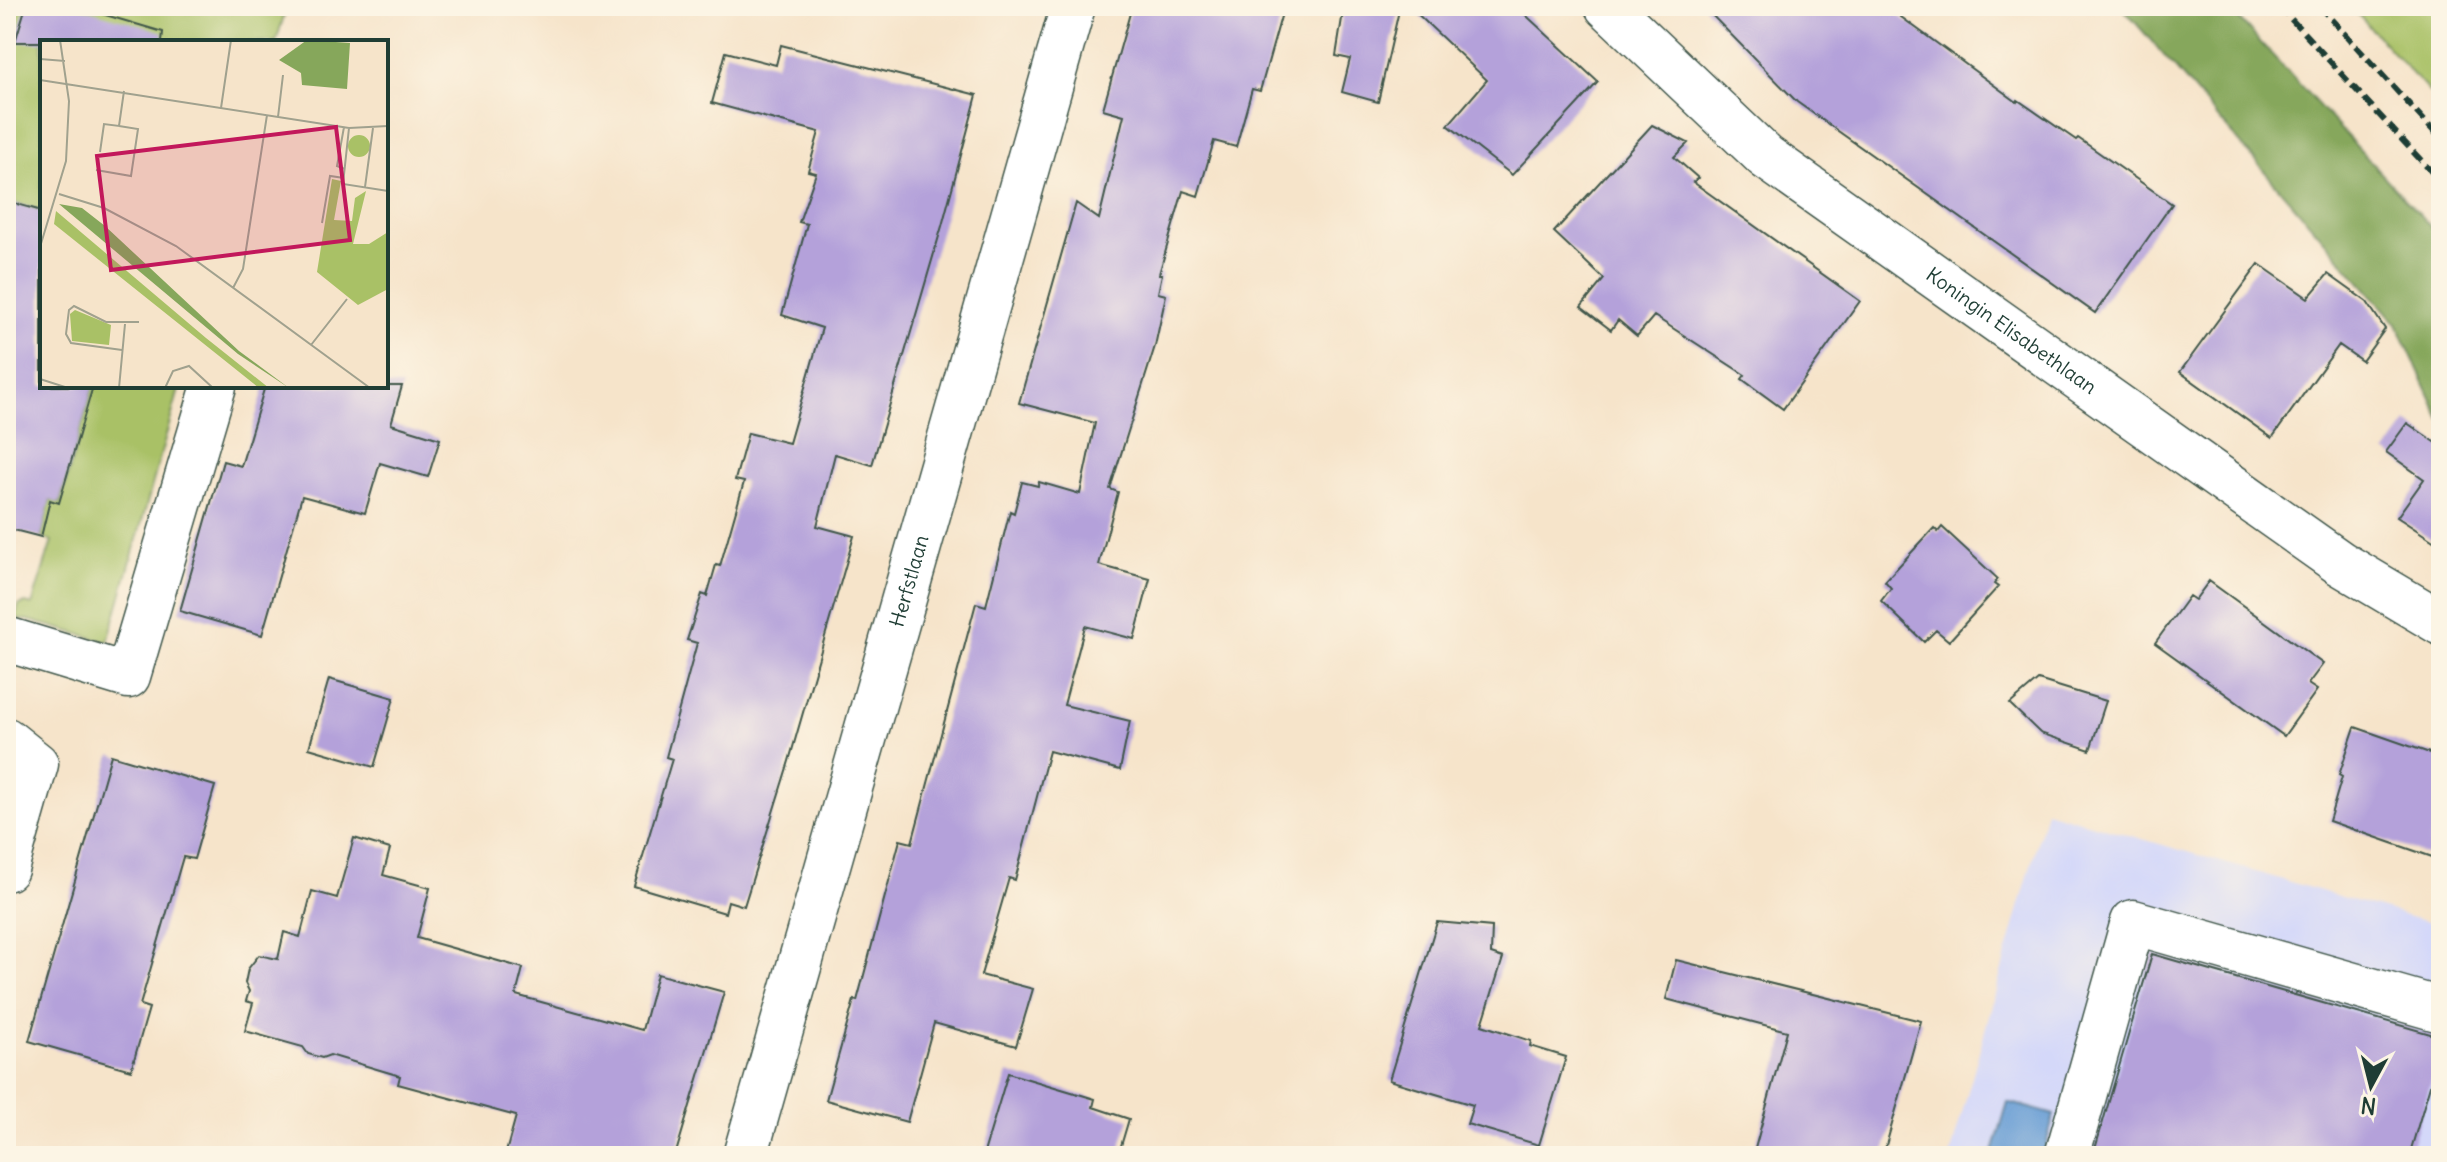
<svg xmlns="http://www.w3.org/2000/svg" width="2447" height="1162" font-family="Delius,sans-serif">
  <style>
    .built { fill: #d4d8f9 }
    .green { fill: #a9c166; stroke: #647f4d; stroke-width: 2 }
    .forest { fill: #86a75b; stroke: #527248; stroke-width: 2 }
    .water { fill: #689dd5; stroke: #446d84; stroke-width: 2 }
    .building { fill: #b4a1da }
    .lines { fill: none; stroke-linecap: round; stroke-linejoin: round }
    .minor-casing { stroke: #3f564a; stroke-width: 47 }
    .minor { stroke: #fff; stroke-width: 44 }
    .rail { stroke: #1f3d34; stroke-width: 6; stroke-dasharray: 12 6; stroke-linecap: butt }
    .labels { text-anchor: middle; stroke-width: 8; stroke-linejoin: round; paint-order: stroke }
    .street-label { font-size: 20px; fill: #1f3d34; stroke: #fcf5e5 }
    .inset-road { fill: none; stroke: #a0a18e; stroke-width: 2 }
    .view { fill: #c2185b; fill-opacity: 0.15; stroke: #c2185b; stroke-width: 4 }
    .inset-edge { fill: none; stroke: #1f3d34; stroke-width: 4 }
  </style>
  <rect width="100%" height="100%" fill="#fcf5e5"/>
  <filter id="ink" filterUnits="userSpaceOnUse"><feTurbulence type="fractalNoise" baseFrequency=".0125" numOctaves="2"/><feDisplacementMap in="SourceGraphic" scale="16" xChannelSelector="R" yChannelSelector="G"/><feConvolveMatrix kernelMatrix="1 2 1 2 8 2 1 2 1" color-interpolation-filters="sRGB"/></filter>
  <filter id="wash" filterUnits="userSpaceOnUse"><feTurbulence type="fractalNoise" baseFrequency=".006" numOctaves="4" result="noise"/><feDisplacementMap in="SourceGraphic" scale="32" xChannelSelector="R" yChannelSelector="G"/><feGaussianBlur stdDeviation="1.8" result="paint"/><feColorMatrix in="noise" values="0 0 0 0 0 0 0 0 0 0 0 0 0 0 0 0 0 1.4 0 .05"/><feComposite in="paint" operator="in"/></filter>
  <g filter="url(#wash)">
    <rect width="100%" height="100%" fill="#f6e4ca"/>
    <path class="built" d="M 2046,811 L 2441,926 L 2441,1156 L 1950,1156 Z"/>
    <path class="green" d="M 6,6 L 287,6 L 276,42 L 42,42 L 42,211 L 6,201 Z
      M 2350,6 L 2439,6 L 2441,9 L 2441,105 Z
      M 93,386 L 180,386 L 108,642 L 28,620 L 20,620 L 16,615 L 19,605 L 26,603 L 32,605 L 52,541 L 41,537 L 50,500 L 60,503 Z"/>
    <path class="forest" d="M 2121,6 L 2227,6 L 2441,238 L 2441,420 L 2397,324 Z"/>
    <path class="water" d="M 2008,1102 L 2054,1115 L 2043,1156 L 1992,1156 Z"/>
    <g id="blocks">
      <path class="building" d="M 26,6 L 75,6 L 163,32 L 162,42 L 15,42 Z
        M 1132,6 L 1259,6 L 1282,13 L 1260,91 L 1252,89 L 1236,147 L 1214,141 L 1198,196 L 1183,191 L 1159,274 L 1162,274 L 1158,293 L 1166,295 L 1155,346 L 1110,489 L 1118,492 L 1099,565 L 1150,579 L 1134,639 L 1085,626 L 1064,705 L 1130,721 L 1120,770 L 1049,751 L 1015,880 L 1009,878 L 981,975 L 1033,989 L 1016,1046 L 934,1023 L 907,1122 L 826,1100 L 854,1000 L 857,1001 L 900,840 L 912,843 L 976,603 L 986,606 L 1010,511 L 1014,513 L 1022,482 L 1038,486 L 1039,482 L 1080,494 L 1095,423 L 1019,403 L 1076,203 L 1099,219 L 1124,115 L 1103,109 Z
        M 1344,6 L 1400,6 L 1378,102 L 1342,92 L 1350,59 L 1336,56 Z
        M 1409,6 L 1516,6 L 1598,82 L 1512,175 L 1448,125 L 1487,80 Z
        M 1703,6 L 1886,6 L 2017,102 L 2018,100 L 2076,140 L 2078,138 L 2172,204 L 2095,313 L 1797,102 Z
        M 781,45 L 977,95 L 942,226 L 872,465 L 835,454 L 817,526 L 854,536 L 789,761 L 744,906 L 728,901 L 725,913 L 634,886 L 672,759 L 666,757 L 697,643 L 687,640 L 702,594 L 707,596 L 716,565 L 720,566 L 744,482 L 735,480 L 748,433 L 789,443 L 822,328 L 782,315 L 807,224 L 799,222 L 816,173 L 808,171 L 819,132 L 712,103 L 726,52 L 776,65 Z
        M 1652,125 L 1688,143 L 1674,157 L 1698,178 L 1693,182 L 1860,301 L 1783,409 L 1742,379 L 1745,375 L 1654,316 L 1637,336 L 1618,320 L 1611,330 L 1581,307 L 1604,279 L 1554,232 Z
        M 6,201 L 42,211 L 42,386 L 93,386 L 59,503 L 50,500 L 41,537 L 6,528 Z
        M 2259,264 L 2308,298 L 2328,274 L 2367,302 L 2385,329 L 2362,361 L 2339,345 L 2272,438 L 2180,372 Z
        M 265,386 L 402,386 L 391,424 L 440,439 L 428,477 L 380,463 L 365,513 L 302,496 L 262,635 L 180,611 L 223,461 L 241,466 Z
        M 2407,423 L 2441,446 L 2441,546 L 2397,517 L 2424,479 L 2386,452 Z
        M 1942,527 L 1998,579 L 1994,584 L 1998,587 L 1949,641 L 1936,630 L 1924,642 L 1881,601 L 1891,588 L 1885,581 L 1934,528 L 1938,532 Z
        M 2209,581 L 2323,664 L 2308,684 L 2317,690 L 2284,736 L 2155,643 L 2189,596 L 2195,600 Z
        M 329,679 L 394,698 L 374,767 L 309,748 Z
        M 2038,680 L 2106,701 L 2090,750 L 2040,733 L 2010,704 Z
        M 2355,727 L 2441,757 L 2441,860 L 2329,821 L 2342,777 L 2339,775 Z
        M 111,755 L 215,786 L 194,859 L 183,857 L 140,1005 L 149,1008 L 131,1070 L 29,1041 Z
        M 354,838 L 390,849 L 383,875 L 430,888 L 417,938 L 523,968 L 516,995 L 642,1030 L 657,974 L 724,992 L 675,1156 L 505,1156 L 516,1116 L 398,1084 L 400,1076 L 330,1055 L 322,1058 L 308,1054 L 303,1047 L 245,1031 L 253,1003 L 246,1001 L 249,991 L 245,983 L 248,969 L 259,955 L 278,959 L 284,932 L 300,937 L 312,891 L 337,898 Z
        M 1437,922 L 1492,927 L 1491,954 L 1503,958 L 1482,1025 L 1531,1041 L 1530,1046 L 1566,1057 L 1539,1145 L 1467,1124 L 1473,1105 L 1389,1080 Z
        M 2152,954 L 2441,1037 L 2441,1048 L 2409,1156 L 2093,1156 Z
        M 1676,960 L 1921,1021 L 1883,1156 L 1753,1156 L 1787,1031 L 1666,999 Z
        M 1008,1073 L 1095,1099 L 1093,1107 L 1129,1119 L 1118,1156 L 983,1156 Z"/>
    </g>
  </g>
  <g filter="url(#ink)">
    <use href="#blocks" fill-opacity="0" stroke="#3f564a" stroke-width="2"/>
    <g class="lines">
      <g class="minor-casing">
        <g id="minor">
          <path id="s1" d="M 1607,6 L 1766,157 L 2340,563 L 2441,623"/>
          <path d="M 6,639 L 128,676 L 214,386"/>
          <path d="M 6,740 L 36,764 L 6,869"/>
          <path id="s2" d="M 745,1156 L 1073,6"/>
          <path d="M 2067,1156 L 2133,922 L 2441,1010"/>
        </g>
      </g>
      <use href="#minor" class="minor"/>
      <path class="rail" d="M 2279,6 L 2441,182
        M 2319,6 L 2441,139"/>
    </g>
  </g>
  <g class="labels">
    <g class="street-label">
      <text dy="7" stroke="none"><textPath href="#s1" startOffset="520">Koningin Elisabethlaan</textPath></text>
      <text dy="7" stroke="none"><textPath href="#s2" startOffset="598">Herfstlaan</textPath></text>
    </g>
  </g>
  <g transform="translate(40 40)">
    <rect width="348" height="348" fill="#f6e4ca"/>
    <path d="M308 106a11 11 0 1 1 22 0a11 11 0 1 1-22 0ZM 292,139 L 301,141 L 294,180 L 312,181 L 315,158 L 326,151 L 313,204 L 329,204 L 348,192 L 348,249 L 318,265 L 277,232 ZM 16,171 L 166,298 L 229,348 L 219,348 L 14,184 ZM 35,270 L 71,285 L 69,305 L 32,301 L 30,274 Z" fill="#a9c166"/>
    <path d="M 267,0 L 310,3 L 307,49 L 262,45 L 261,33 L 239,20 ZM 19,164 L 42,168 L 65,186 L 199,311 L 249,348 L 198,314 Z" fill="#86a75b"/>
    <path class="inset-road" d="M 0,19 L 25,21M 0,40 L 309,88 L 348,86M 181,68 L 191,0M 238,77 L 243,35M 304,87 L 297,126 L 305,129M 309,88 L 303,144 L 348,151M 60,112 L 64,84 L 79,86 L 84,51M 56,130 L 91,136 L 98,89 L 79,86M 325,147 L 333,88M 19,154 L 64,168 L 136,206 L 330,348M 282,183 L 290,136 L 304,138M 0,207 L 26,121 L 29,61 L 20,0M 193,248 L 203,229 L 227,75M 271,305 L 307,259M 82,310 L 31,303 L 26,294 L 29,270 L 34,266 L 66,282 L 99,282M 0,339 L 28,348M 79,348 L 85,284M 125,348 L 133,331 L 149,326 L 173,348"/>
    <path class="view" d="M 296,87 L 310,200 L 71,230 L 57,116 Z"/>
    <rect width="348" height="348" class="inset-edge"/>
  </g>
  <rect width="2447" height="1162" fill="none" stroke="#fcf5e5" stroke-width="32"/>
  <g transform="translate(2371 1086) rotate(187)" stroke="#fcf5e5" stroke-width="6" paint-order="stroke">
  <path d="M0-6L14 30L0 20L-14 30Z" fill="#1f3d34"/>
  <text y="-12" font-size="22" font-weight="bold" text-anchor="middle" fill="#1f3d34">N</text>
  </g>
</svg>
